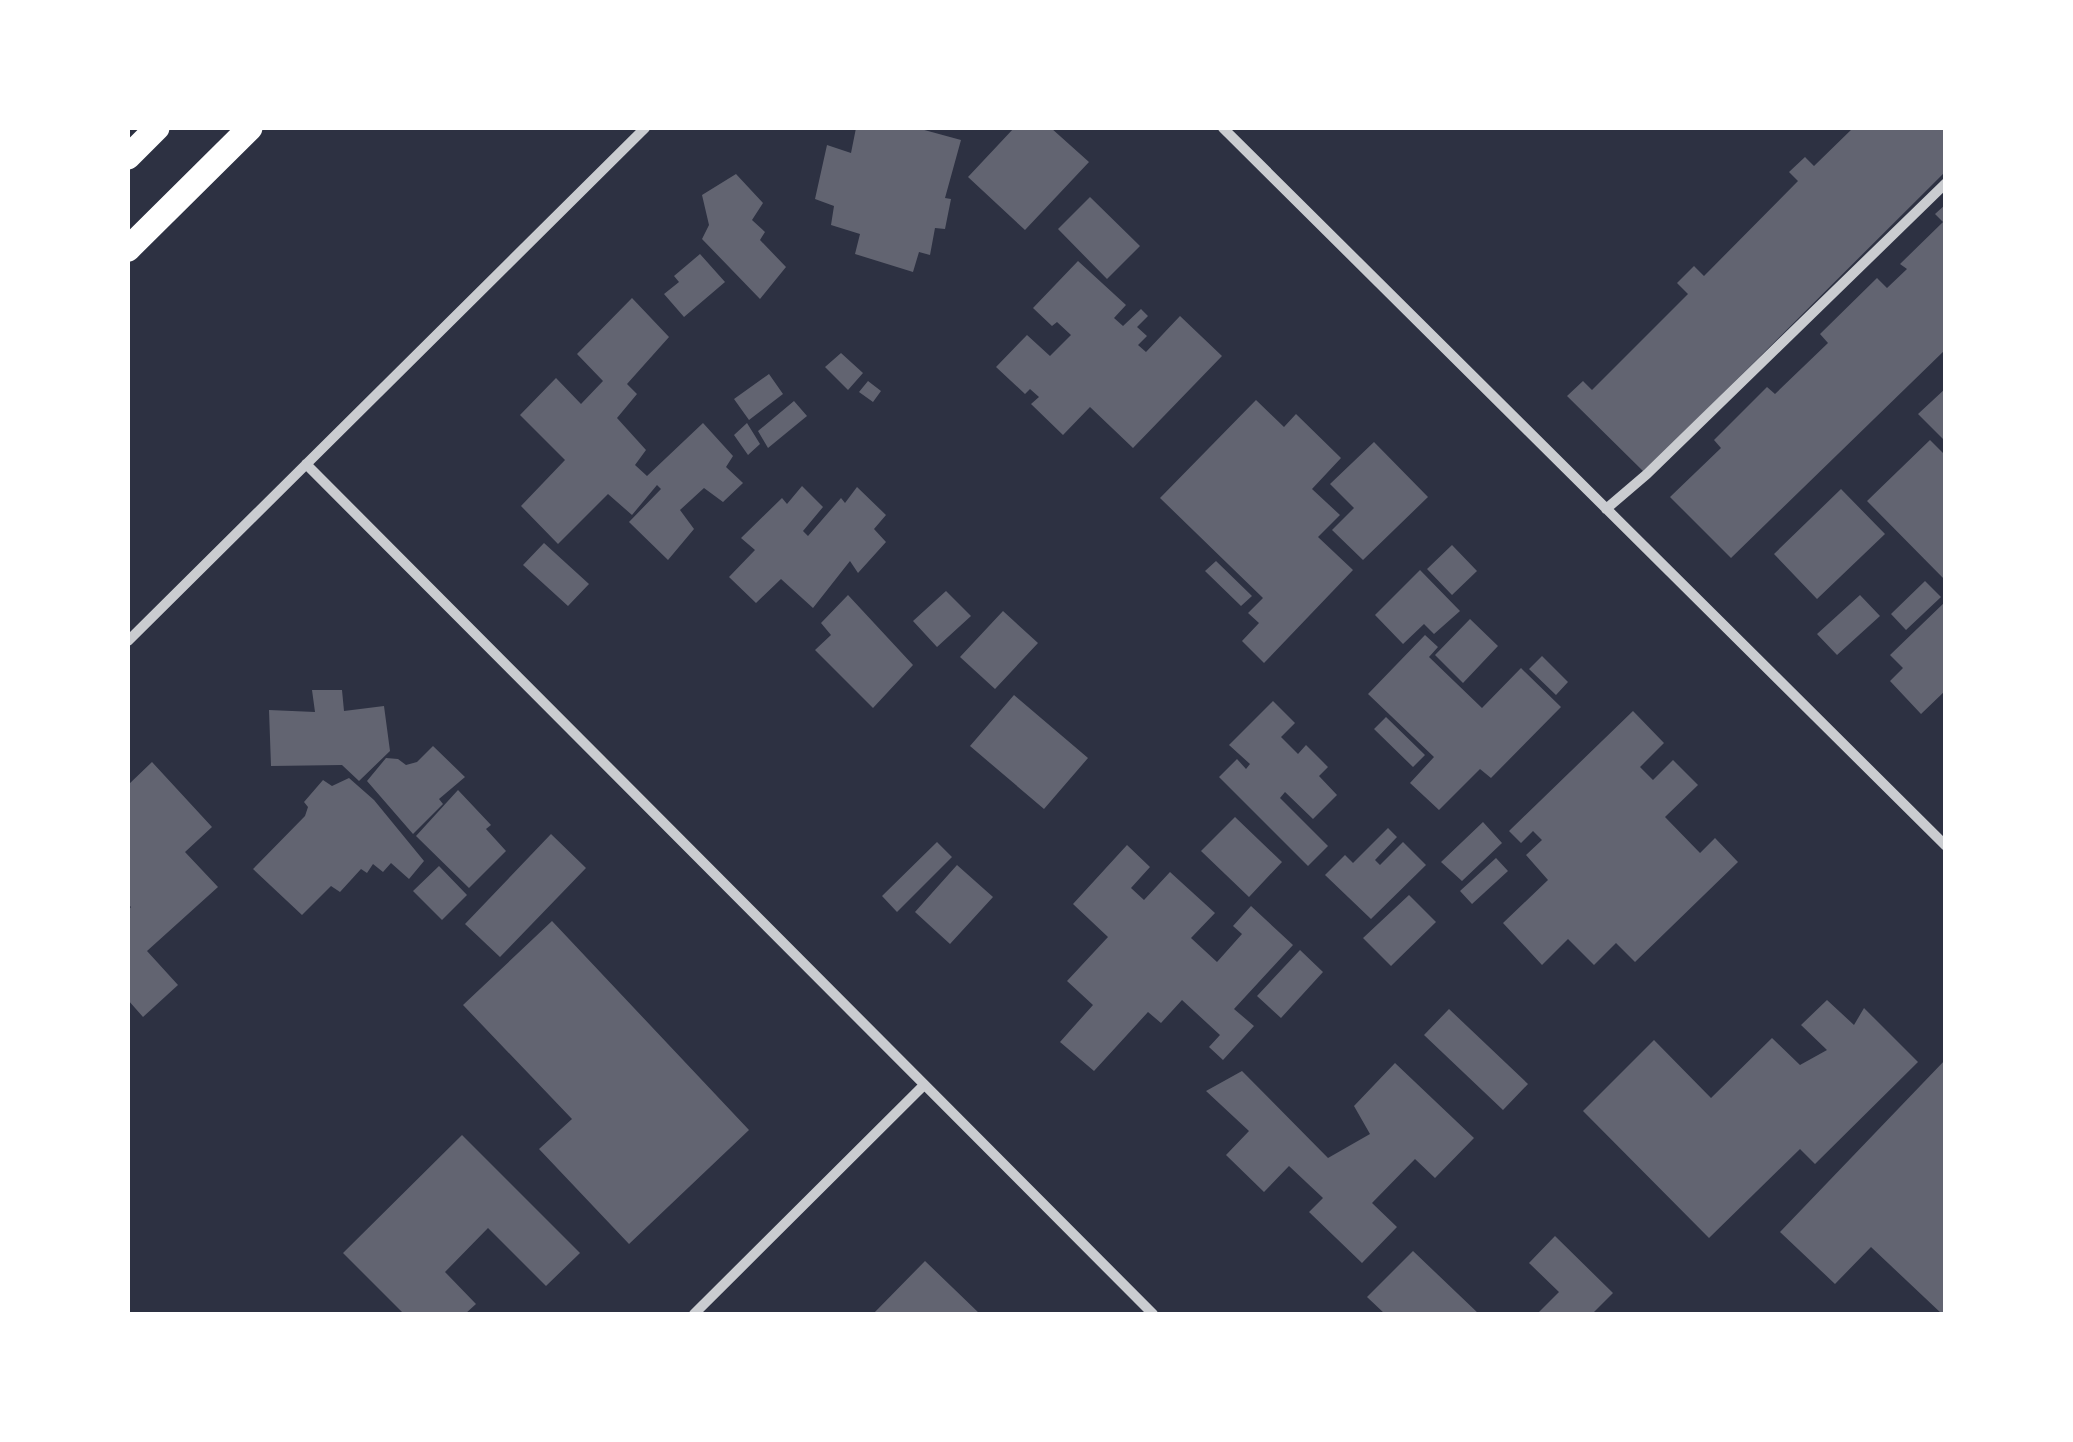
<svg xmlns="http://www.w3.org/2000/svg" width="2073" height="1442" font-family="Helvetica,sans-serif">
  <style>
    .building { fill: #626471 }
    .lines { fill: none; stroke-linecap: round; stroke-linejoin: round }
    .minor { stroke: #caccd0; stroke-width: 10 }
    .primary { stroke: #fff; stroke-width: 25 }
  </style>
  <rect width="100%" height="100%" fill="#2d3142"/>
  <path class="building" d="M 856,128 L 917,128 L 961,140 L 945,198 L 951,199 L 945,229 L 935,228 L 930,255 L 919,252 L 913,272 L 855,254 L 860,234 L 831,225 L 834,206 L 815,199 L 827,145 L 851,153 Z
    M 1014,128 L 1051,128 L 1089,162 L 1025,230 L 968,177 Z
    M 1853,128 L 1946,128 L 1946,171 L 1644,472 L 1567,396 L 1583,381 L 1592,390 L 1688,294 L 1677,283 L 1694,266 L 1704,276 L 1798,181 L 1789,172 L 1805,157 L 1814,166 Z
    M 736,174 L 763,203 L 752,220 L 765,232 L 760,240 L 786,267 L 760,299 L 702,239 L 709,225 L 702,195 Z
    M 1090,197 L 1140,246 L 1107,279 L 1058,229 Z
    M 1946,204 L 1946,349 L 1731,558 L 1670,497 L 1721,448 L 1714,440 L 1767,387 L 1775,394 L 1828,343 L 1820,334 L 1877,278 L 1887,288 L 1907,269 L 1900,264 L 1943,222 L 1935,214 Z
    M 700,254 L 725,282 L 684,317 L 664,294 L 679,282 L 674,276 Z
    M 1078,261 L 1126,305 L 1114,318 L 1123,326 L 1141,309 L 1148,316 L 1137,327 L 1147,336 L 1138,345 L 1146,352 L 1180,316 L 1222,356 L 1133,448 L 1090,407 L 1063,435 L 1031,404 L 1039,397 L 1030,389 L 1025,394 L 996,367 L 1027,335 L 1050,356 L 1071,335 L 1057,322 L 1052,326 L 1033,308 Z
    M 632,298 L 669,337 L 627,384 L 637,394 L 617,418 L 646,450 L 635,465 L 647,476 L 703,423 L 733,456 L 726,467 L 743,483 L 723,502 L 704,488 L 680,510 L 694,529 L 668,560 L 629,522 L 661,489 L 657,485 L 632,515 L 608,494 L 558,544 L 521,506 L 565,460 L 520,415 L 556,378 L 581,404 L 603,381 L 577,354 Z
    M 841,353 L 863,373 L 848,390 L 825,367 Z
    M 769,374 L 783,394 L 749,420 L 734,399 Z
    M 868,381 L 881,391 L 873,402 L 859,392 Z
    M 1946,388 L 1946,442 L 1918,414 Z
    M 1256,400 L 1284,427 L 1296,414 L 1341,458 L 1312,489 L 1340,515 L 1318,537 L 1353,570 L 1264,663 L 1242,641 L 1259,623 L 1248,613 L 1263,598 L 1160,498 Z
    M 794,401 L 807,416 L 768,448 L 758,431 Z
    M 747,423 L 760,444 L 748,455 L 734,435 Z
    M 1930,440 L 1946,456 L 1946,581 L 1867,501 Z
    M 1374,442 L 1428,497 L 1363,560 L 1332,530 L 1354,508 L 1330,484 Z
    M 802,486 L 823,507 L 803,531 L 808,536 L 841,498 L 845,503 L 857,487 L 886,515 L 874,529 L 886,542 L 858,573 L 850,561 L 813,608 L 781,579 L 756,603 L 729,577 L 755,550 L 741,538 L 782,498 L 787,504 Z
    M 1841,489 L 1885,534 L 1817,599 L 1774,554 Z
    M 544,543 L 589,584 L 568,606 L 523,565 Z
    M 1452,545 L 1477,571 L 1452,595 L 1427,569 Z
    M 1216,561 L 1252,596 L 1241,606 L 1205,571 Z
    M 1420,570 L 1460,611 L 1434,634 L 1424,624 L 1403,644 L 1375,615 Z
    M 1925,581 L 1941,597 L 1906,630 L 1891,614 Z
    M 946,591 L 971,616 L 937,647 L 913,621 Z
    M 848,595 L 913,665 L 873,708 L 815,650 L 831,635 L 821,623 Z
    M 1860,595 L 1880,616 L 1837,655 L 1817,634 Z
    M 1946,601 L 1946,690 L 1921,714 L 1890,681 L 1903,668 L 1890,655 Z
    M 1003,611 L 1038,643 L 995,689 L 960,657 Z
    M 1470,619 L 1498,646 L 1463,683 L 1435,655 Z
    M 1425,635 L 1438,647 L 1429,657 L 1482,708 L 1521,668 L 1561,707 L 1491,778 L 1480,769 L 1439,810 L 1410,783 L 1434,757 L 1368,694 Z
    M 1542,656 L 1568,682 L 1556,695 L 1529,669 Z
    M 312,690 L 342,690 L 344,711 L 384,706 L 390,751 L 359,781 L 342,765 L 271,766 L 269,710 L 315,712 Z
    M 1014,695 L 1088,758 L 1044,809 L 970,746 Z
    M 1273,701 L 1295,723 L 1281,737 L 1298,754 L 1306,745 L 1328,767 L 1319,776 L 1337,795 L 1313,819 L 1285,792 L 1280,798 L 1328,846 L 1308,866 L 1219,777 L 1237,759 L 1246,769 L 1250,764 L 1229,745 Z
    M 1633,711 L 1664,743 L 1640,767 L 1653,780 L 1673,760 L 1698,785 L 1665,817 L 1700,853 L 1715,838 L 1738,862 L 1635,962 L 1616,943 L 1594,965 L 1568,939 L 1542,965 L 1503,923 L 1548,880 L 1526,855 L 1542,840 L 1533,831 L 1521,843 L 1509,831 Z
    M 1386,717 L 1425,755 L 1413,767 L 1374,729 Z
    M 433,746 L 465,777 L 439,799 L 443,804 L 413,834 L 367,781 L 386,758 L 398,759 L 406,765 L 417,762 Z
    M 152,762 L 212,827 L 185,852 L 218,887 L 147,951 L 178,985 L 143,1017 L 128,1000 L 128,911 L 131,907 L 128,904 L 128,785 Z
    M 349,778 L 374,800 L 424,861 L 409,879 L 391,863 L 383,872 L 373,864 L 367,873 L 361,869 L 340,892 L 331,886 L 302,915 L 253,869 L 305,816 L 308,807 L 304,802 L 323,780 L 332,786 Z
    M 458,790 L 491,825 L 486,829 L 506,851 L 469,888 L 416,836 Z
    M 1235,817 L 1282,862 L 1249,897 L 1201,851 Z
    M 1483,822 L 1502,843 L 1462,881 L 1441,862 Z
    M 1388,828 L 1397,837 L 1375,860 L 1380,865 L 1403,842 L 1426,865 L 1371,919 L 1325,875 L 1345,855 L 1353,863 Z
    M 551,834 L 586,868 L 500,957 L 465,924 Z
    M 937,842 L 952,857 L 897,912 L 882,896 Z
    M 1127,845 L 1150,867 L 1131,888 L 1144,900 L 1170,872 L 1215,913 L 1191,938 L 1217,962 L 1242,934 L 1233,926 L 1251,906 L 1293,945 L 1234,1009 L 1254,1026 L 1223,1060 L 1209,1047 L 1220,1035 L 1182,1000 L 1161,1023 L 1148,1012 L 1094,1071 L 1060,1042 L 1093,1005 L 1067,981 L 1108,937 L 1073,904 Z
    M 1496,858 L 1508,871 L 1472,904 L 1460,891 Z
    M 957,865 L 993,897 L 950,944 L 915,912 Z
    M 439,866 L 467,895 L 442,920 L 413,891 Z
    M 1409,895 L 1436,922 L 1391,966 L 1363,938 Z
    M 552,921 L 749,1130 L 629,1244 L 539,1149 L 572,1119 L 463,1005 Z
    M 1300,950 L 1323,972 L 1281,1018 L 1257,996 Z
    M 1827,1000 L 1854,1025 L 1864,1008 L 1918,1062 L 1815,1164 L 1800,1149 L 1709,1238 L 1583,1111 L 1654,1040 L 1711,1098 L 1772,1038 L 1800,1065 L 1827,1050 L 1801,1025 Z
    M 1449,1009 L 1528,1084 L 1503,1110 L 1424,1035 Z
    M 1946,1059 L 1946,1310 L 1942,1314 L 1871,1247 L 1835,1284 L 1780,1232 Z
    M 1395,1063 L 1474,1138 L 1435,1178 L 1415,1159 L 1372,1203 L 1397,1227 L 1362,1263 L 1309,1212 L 1323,1198 L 1289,1166 L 1264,1192 L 1226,1155 L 1249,1131 L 1206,1091 L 1242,1071 L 1328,1158 L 1370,1134 L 1354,1106 Z
    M 462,1135 L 580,1253 L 546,1286 L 488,1228 L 445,1272 L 476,1304 L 465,1314 L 404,1314 L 343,1253 Z
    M 1555,1236 L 1613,1293 L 1592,1314 L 1537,1314 L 1559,1292 L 1529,1263 Z
    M 1413,1251 L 1479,1314 L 1385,1314 L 1367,1297 Z
    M 925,1261 L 980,1314 L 873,1314 Z"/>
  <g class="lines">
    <path class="minor" d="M 1223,128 L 1946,846
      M 306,464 L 1153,1314
      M 1606,509 L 1647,474 L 1946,183
      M 128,641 L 645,128
      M 694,1314 L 924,1085"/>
    <path class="primary" d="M 128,157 L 157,128
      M 128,249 L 250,128"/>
  </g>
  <rect width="2073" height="1442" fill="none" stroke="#ffffff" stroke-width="260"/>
</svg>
